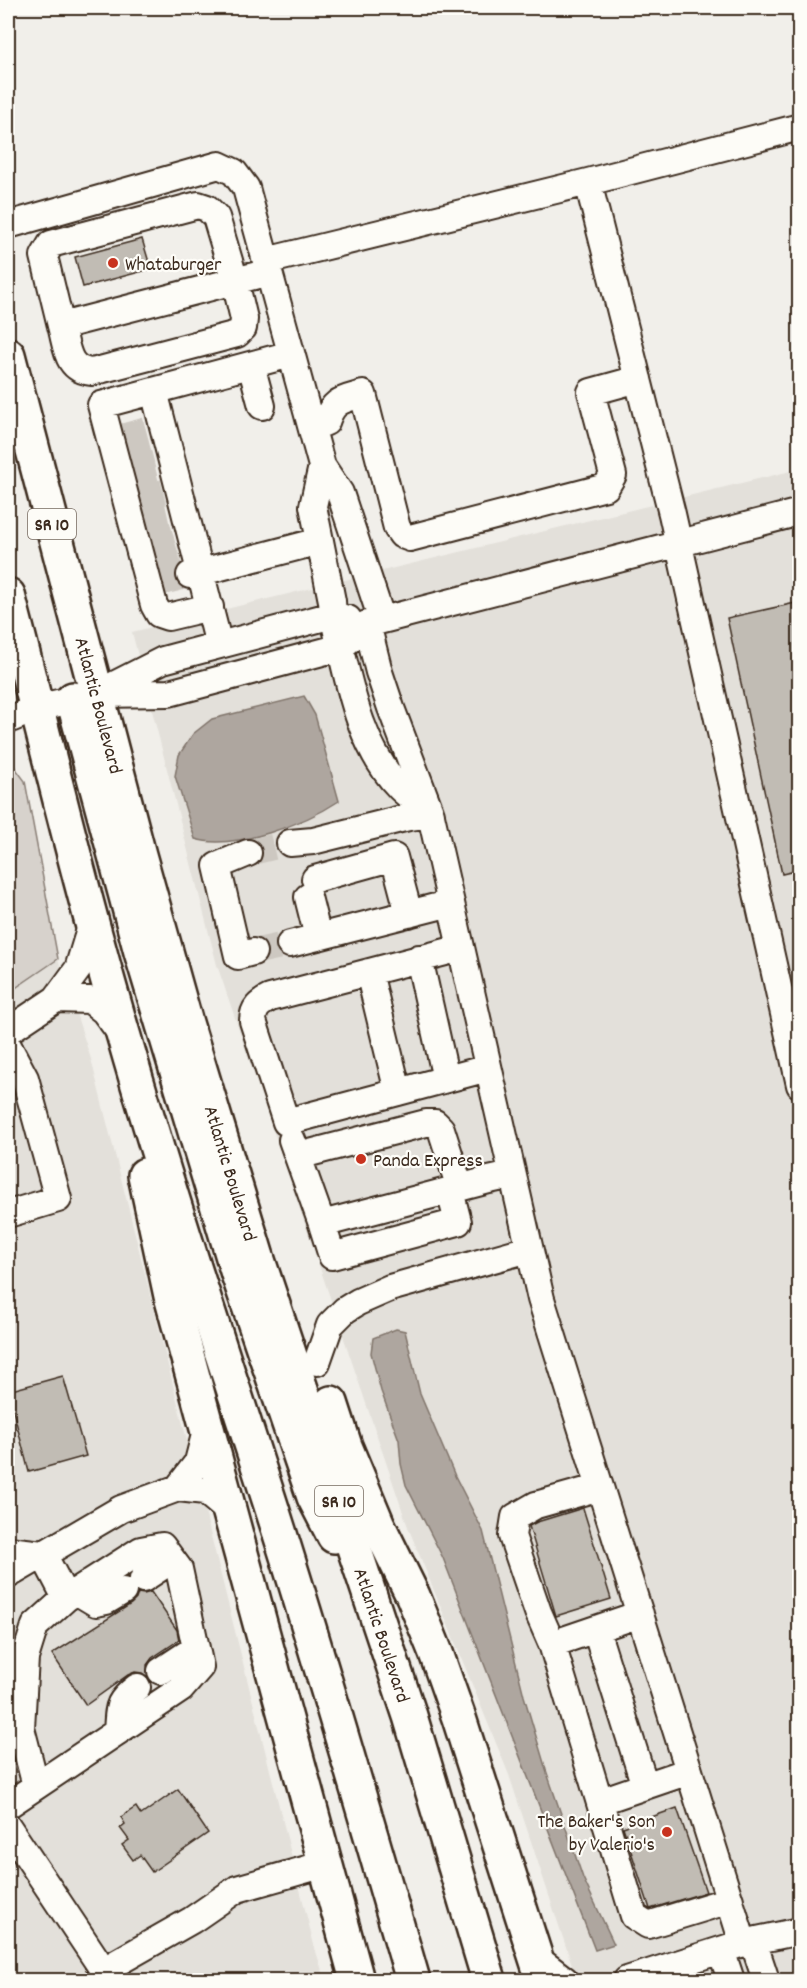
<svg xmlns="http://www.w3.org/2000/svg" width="807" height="1988" font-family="Dekko,sans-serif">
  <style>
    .built { fill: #e3e0da }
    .green { fill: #d7d2cc; stroke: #897e75; stroke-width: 1.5 }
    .water { fill: #aea69f; stroke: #80746b; stroke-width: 1.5 }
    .building { fill: #c1bcb4; stroke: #3b2a1e; stroke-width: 1.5 }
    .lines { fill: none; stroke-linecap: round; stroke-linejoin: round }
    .minor-tunnel { stroke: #cdc8c1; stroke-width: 26; stroke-dasharray: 26 13; stroke-linecap: butt }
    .minor-casing { stroke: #3b2a1e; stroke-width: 30 }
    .highway-casing { stroke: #3b2a1e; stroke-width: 38 }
    .minor { stroke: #fdfcf7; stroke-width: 26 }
    .highway { stroke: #fdfcf7; stroke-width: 33 }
    .poi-dot { fill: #c8321e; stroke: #fdfcf7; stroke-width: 2 }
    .labels { text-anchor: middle; stroke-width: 4.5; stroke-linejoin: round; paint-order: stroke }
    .shield { fill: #fdfcf7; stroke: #75695f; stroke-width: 1.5 }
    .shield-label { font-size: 18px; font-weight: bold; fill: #3b2a1e }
    .poi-label { font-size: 20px; fill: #3b2a1e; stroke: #fdfcf7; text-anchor: start }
    .street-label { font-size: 20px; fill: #3b2a1e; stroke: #fdfcf7 }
  </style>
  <rect width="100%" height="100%" fill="#f1efea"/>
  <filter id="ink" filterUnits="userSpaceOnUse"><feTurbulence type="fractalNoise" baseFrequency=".0167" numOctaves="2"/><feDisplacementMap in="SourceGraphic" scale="12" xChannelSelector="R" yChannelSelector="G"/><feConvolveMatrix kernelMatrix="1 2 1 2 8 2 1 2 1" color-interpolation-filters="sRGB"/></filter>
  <g filter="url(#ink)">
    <path class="built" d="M 799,469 L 799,1980 L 577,1980 L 509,1775 L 408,1527 L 217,965 L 132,632 Z
      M 58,959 L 91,1059 L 314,1945 L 325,1980 L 8,1980 L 8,993 Z"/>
    <path class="green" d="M 8,758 L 25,781 L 58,959 L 8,993 Z"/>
    <path class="water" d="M 304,696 L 315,715 L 339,801 C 306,823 234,851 195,839 L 175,776 L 179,755 L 193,734 L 212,719 Z
      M 396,1329 L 405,1331 L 420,1394 L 455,1476 L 483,1531 L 524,1696 L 546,1770 L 583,1878 L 614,1944 L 595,1950 L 443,1558 L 406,1485 L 401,1464 L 399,1440 L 381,1391 L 371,1353 L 373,1338 Z"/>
    <path class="building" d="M 142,239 L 151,269 L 83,287 L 75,257 Z
      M 800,602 L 800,870 L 782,874 L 727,618 Z
      M 63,1376 L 86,1456 L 29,1472 L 8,1391 Z
      M 583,1508 L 611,1599 L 556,1616 L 529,1526 L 537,1522 Z
      M 151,1592 L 177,1630 L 179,1640 L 152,1658 L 147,1665 L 148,1677 L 142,1673 L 135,1672 L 128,1675 L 86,1705 L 52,1654 L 131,1604 L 136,1599 L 138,1593 L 144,1594 Z
      M 178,1789 L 208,1833 L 152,1872 L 140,1855 L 133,1860 L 122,1845 L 129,1840 L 120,1828 L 125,1824 L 121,1817 L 136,1807 L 141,1815 Z
      M 677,1808 L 706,1892 L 650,1909 L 623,1827 Z"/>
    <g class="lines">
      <path class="minor-tunnel" d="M 121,437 L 151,429
        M 126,457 L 156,449
        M 131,478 L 163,470
        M 138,498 L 168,491
        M 142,520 L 174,513
        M 148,541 L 179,533
        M 154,562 L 184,553
        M 159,583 L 190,575
        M 248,853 L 290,843
        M 253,952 L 290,944"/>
      <g class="minor-casing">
        <path id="minor" d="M 588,182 L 672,514 L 800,1085
          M 8,225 L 219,165 L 234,172 L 246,188 L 322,466 L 340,493 L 382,620
          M 266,261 L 588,182 L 800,127
          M 61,326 C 67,347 66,370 92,372 L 237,334 L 243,328 L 244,319 L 235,281 L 216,217 L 207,208 L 198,205 L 51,244 L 44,256 L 61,326 L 269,272
          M 251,365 L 262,406
          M 154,391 L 219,645
          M 312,428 L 326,422 C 333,400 342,400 363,394 L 397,528 L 402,535 L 410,538 L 606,487 L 613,475 L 591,392 L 638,379
          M 322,466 L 313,506 L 332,601 L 333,615 C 347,672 357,745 400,788 C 409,797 420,804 429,811
          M 190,575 L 320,541
          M 210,607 L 168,617 L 159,614 L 154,605 L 101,405 L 291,354
          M 367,624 L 379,672 L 391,708 L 430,811 L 541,1299 L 743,1943
          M 102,691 L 163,660 L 333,615 L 348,619
          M 8,720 L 37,708 L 96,694 L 169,693 L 341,647 L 367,624 L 800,512
          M 290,843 L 313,841 L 409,817 L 431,814
          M 248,853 L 217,866 L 238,956 L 253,952
          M 315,879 L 394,857 L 409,914
          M 308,897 L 318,937 L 451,903
          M 290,944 L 318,937
          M 461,948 L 270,998 C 260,1003 253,1008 253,1021 L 286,1122 L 488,1068
          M 419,958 L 446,1079
          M 369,972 L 398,1092
          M 56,999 L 90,1000 L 104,1011 L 119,1031
          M 8,1031 L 56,999 L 78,969 L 92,923
          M 8,1046 L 25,1078 L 58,1199 L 8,1214
          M 292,1140 L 322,1224
          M 298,1156 L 426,1123 L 435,1123 L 441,1129 L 460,1188
          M 450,1191 L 458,1222 L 332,1256 L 322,1224 L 489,1180 L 512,1175
          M 317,1362 L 330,1325 L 345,1310 L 358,1302 L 390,1288 L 529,1249
          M 600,1487 L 536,1505 L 515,1517 L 512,1536 L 538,1612 L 552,1644 L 634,1916 L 648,1925 L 730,1900
          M 178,1488 L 198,1462 L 207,1427
          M 8,1550 L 43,1554 L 66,1598
          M 8,1575 L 121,1509 L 178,1488 L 205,1491 L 231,1513
          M 143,1579 L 172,1560
          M 76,1591 L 96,1603 L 106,1601 L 123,1591
          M 596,1630 L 645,1786
          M 552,1644 L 640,1614
          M 161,1671 L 196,1648
          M 117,1732 C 119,1707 116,1703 137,1687
          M 601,1801 L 689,1771
          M 8,1805 L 181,1689 L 200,1667 L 179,1569 L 162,1546 L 141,1550 L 66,1598 L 35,1626 L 25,1658 L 21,1728 L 36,1786
          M 8,1827 L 110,1980
          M 753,1941 L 766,1980
          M 721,1950 L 731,1980
          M 535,1957 L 565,1980
          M 104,1970 L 192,1920 L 237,1889 L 325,1864
          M 627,1980 L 743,1943 L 800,1931"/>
      </g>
      <g class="highway-casing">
        <g id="highway">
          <path id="s1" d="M 8,355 L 139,855 L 186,1023 L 257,1257 L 410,1716 L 489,1980"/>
          <path d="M 8,595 C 46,742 81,891 124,1037 C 170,1198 223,1356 274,1515 C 323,1669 368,1825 413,1980"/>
          <path d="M 73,699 L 141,952 L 238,1274 L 314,1497 L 334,1536"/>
          <path d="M 145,1175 L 171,1296 L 357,1980"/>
          <path d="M 331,1403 L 345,1446 L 378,1525 L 413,1596 L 436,1653 L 459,1718 L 543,1980"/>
        </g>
      </g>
      <use href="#minor" class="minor"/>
      <use href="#highway" class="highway"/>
    </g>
  </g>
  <g class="poi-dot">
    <circle cx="113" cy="263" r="6"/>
    <circle cx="361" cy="1159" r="6"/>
    <circle cx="667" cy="1832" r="6"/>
  </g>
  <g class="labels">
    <g class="shield">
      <rect x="28" y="509" width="48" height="30" rx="4.5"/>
      <rect x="315" y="1486" width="48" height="30" rx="4.5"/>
    </g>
    <g class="shield-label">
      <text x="52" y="530">SR 10</text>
      <text x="339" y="1507">SR 10</text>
    </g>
    <g class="poi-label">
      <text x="125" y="270">Whataburger</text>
      <text x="373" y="1166">Panda Express</text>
      <text x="655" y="1827" text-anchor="end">The Baker's Son<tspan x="655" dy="23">by Valerio's</tspan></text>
    </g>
    <g class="street-label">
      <text dy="7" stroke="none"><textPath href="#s1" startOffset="362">Atlantic Boulevard</textPath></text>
      <text dy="7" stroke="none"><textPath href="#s1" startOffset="848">Atlantic Boulevard</textPath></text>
      <text dy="7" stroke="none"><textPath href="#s1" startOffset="1334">Atlantic Boulevard</textPath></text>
    </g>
  </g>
  <rect width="807" height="1988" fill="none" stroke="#fdfcf7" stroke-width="30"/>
  <rect x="15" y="15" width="777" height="1958" fill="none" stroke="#3b2a1e" stroke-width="2" filter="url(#ink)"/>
</svg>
